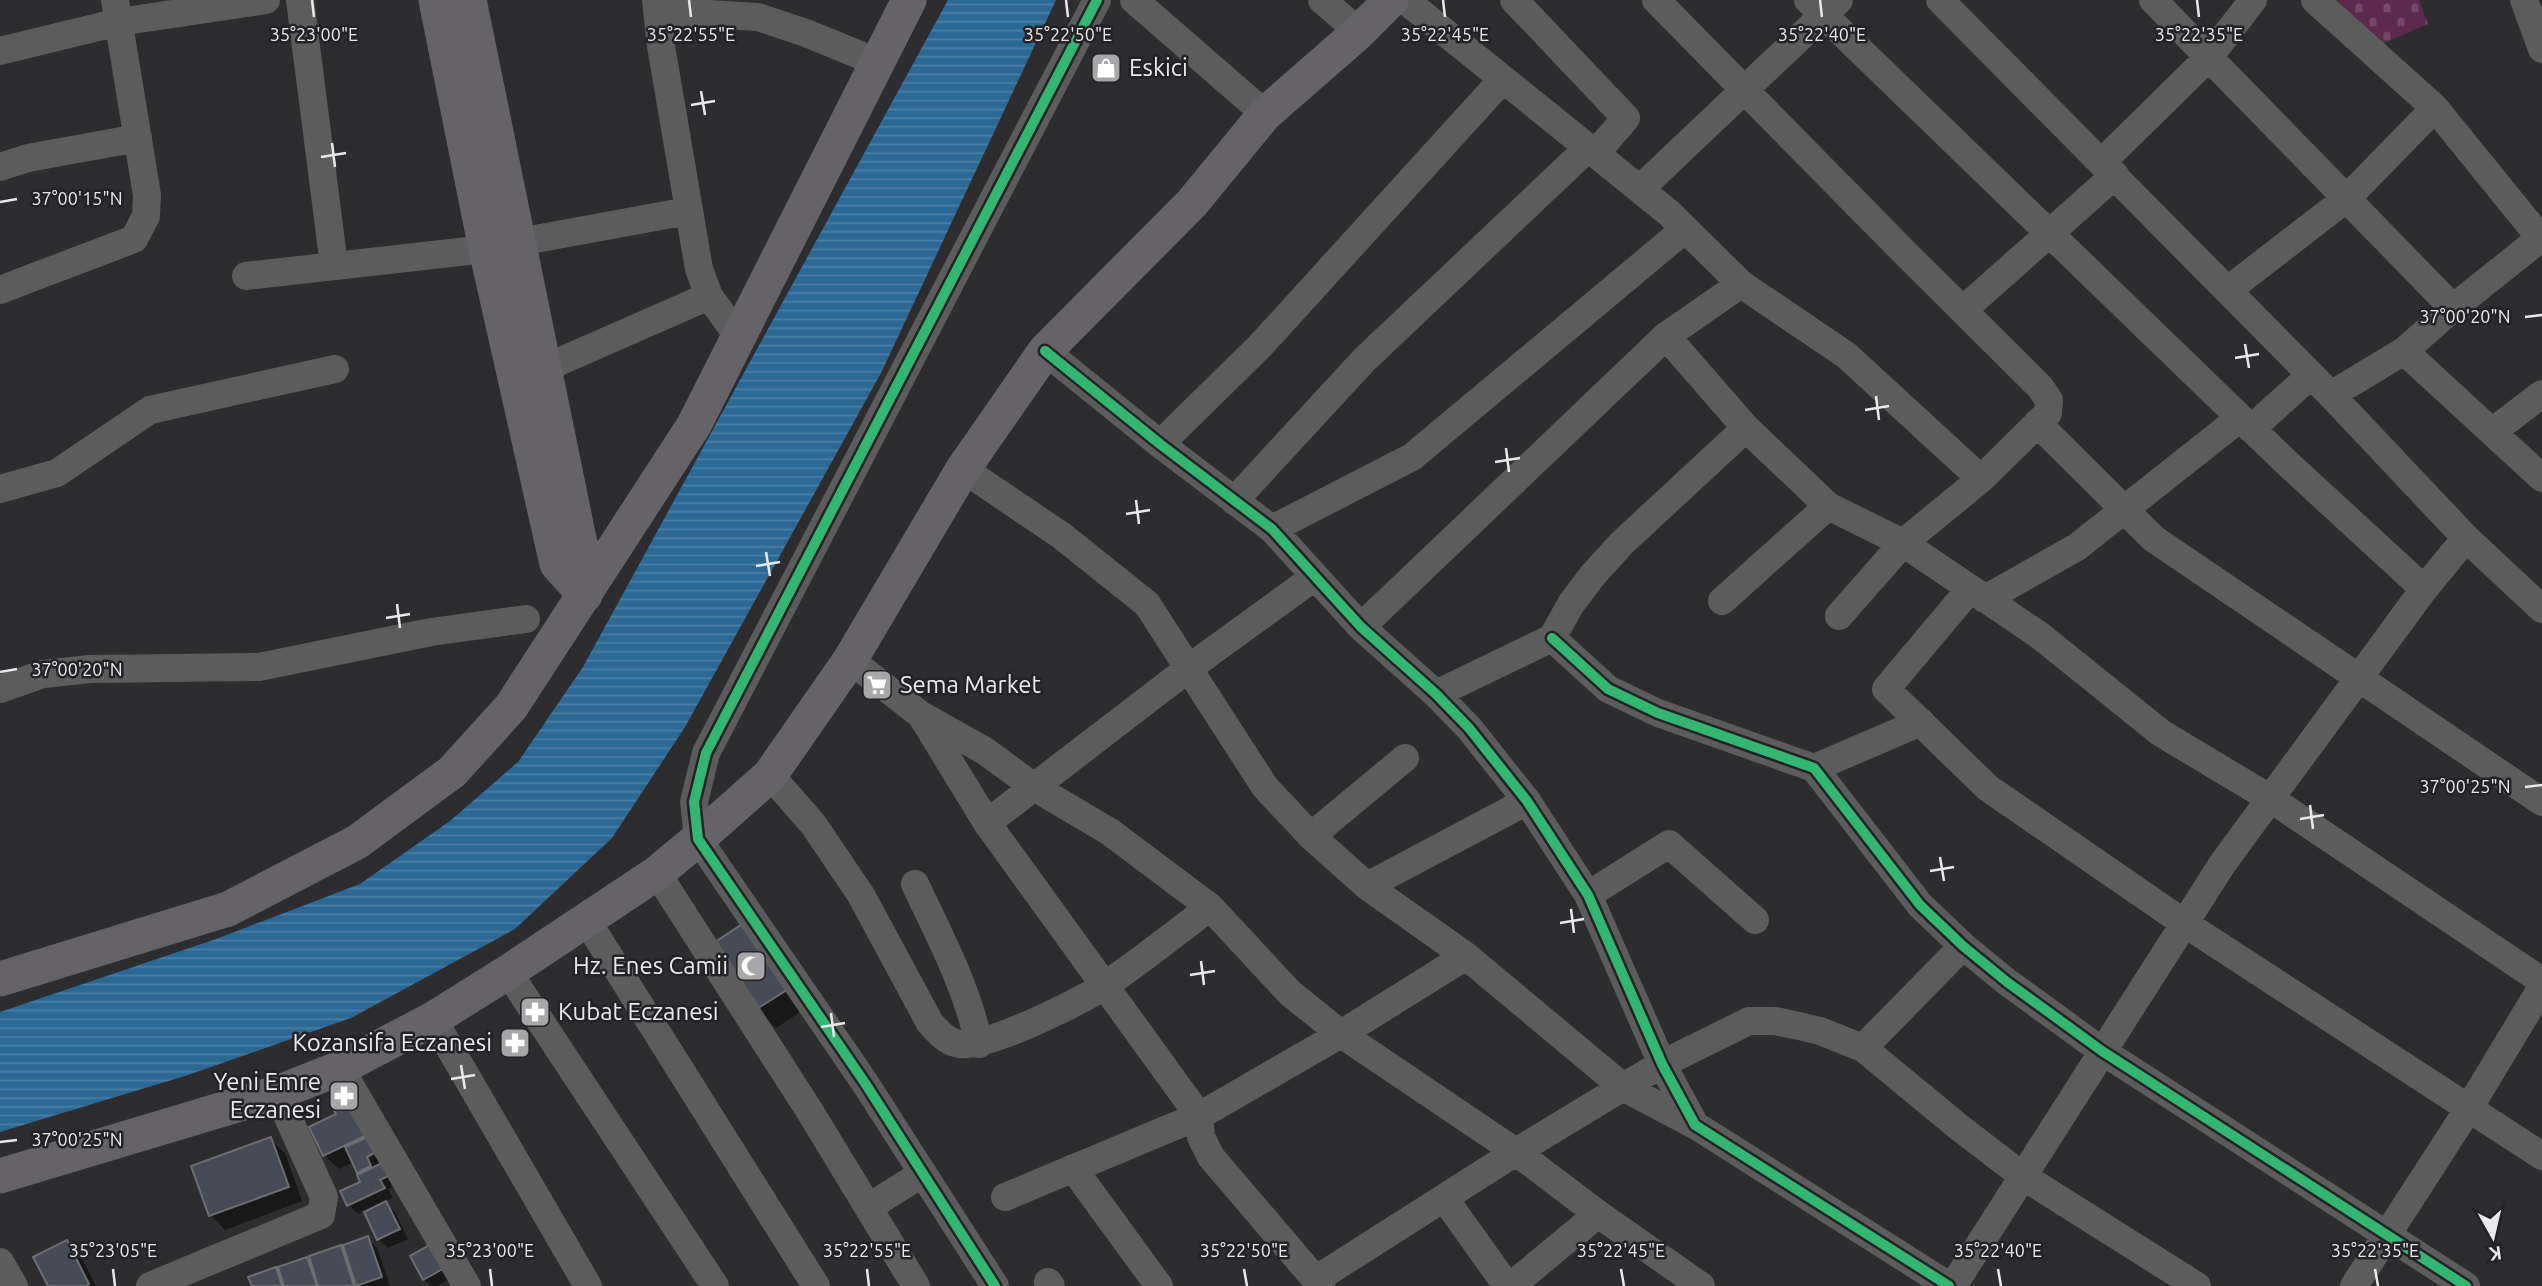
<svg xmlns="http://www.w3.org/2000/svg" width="2542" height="1286" font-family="Ubuntu,sans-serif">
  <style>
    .cemetery { fill: url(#cemetery-stones) }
    .water { fill: url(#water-rules) }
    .shadow { fill: #0007 }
    .building { fill: #474b58; stroke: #6d6e70; stroke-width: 2 }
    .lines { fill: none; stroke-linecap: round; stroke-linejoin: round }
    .minor { stroke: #5c5c5d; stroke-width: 28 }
    .major { stroke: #666368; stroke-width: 35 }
    .cycleway-casing { stroke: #232226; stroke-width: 15 }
    .cycleway { stroke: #33b770; stroke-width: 10 }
    .ticks { fill: none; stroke: #e9e8eb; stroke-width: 2.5 }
    .labels { text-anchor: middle; stroke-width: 5; stroke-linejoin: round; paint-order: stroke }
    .poi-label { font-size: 24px; fill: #e9e8eb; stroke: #232226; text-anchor: start }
    .ticks-label { font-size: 18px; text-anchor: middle; fill: #e9e8eb; stroke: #232226; stroke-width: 5; stroke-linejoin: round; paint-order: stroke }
  </style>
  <defs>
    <pattern id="cemetery-stones" width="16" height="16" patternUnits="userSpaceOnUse" patternTransform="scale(1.75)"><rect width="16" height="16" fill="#5b2a4d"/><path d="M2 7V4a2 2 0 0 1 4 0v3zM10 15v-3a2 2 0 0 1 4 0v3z" fill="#734967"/></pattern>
    <pattern id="water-rules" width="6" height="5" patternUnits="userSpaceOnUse" patternTransform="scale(1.75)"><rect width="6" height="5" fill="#2c6894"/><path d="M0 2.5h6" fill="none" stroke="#4b7ea3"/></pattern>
  </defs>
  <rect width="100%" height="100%" fill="#2d2d2f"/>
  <path class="cemetery" d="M 2337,0 L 2419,0 L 2428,24 L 2380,45 Z"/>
  <path class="water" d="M 948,0 L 1056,0 L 881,373 L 685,727 L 612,838 L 515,929 L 351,1018 L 188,1075 L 0,1132 L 0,1012 L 216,939 L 360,884 L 450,821 L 518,762 L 583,667 Z"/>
  <path class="shadow" d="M 746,923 L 808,1007 L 776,1028 L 756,1009 Z
    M 351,1099 L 398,1184 L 388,1189 L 393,1198 L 384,1202 L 395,1212 L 408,1239 L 388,1248 L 379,1239 L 365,1211 L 358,1214 L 349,1205 L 343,1192 L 363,1182 L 354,1162 L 339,1169 L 324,1155 L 338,1115 Z
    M 270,1139 L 285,1153 L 302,1201 L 225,1230 L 211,1215 Z
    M 367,1238 L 377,1248 L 390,1286 L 254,1286 L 276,1269 L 282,1276 L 307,1259 L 314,1266 L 341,1247 L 347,1254 Z
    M 67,1242 L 81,1257 L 96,1286 L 50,1286 Z
    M 412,1256 L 456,1276 L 437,1286 L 431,1286 L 424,1279 Z"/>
  <path class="building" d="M 747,921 L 790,988 L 755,1010 L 712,944 Z
    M 351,1097 L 369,1134 L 323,1156 L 309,1127 L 336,1114 L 332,1106 Z
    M 370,1136 L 378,1151 L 367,1157 L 371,1166 L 357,1173 L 345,1147 Z
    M 271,1137 L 289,1187 L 209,1216 L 191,1166 Z
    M 384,1162 L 390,1175 L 380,1180 L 385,1188 L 347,1206 L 340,1191 L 360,1182 L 357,1175 Z
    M 386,1201 L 400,1229 L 377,1240 L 364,1212 Z
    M 368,1236 L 382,1277 L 356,1286 L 343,1245 Z
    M 67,1240 L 89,1284 L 86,1286 L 48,1286 L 33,1257 Z
    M 435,1242 L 448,1266 L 423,1280 L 410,1256 Z
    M 341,1245 L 354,1286 L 318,1286 L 309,1256 Z
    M 307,1257 L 317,1286 L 284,1286 L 278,1267 Z
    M 276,1267 L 282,1286 L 252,1286 L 248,1277 Z"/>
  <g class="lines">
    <path class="minor" d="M 300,0 L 334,265
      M 656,0 L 661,46 L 699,269 L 709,296 L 738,336
      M 1134,0 L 1265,114
      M 1322,0 L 1359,32
      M 1405,0 L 1669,213 L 1741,284 L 1846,355 L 1981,479
      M 1514,0 L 1626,118 L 1595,154
      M 1656,0 L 1908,256 L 2040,387 L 2049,400 L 2048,413 L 1981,479 L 1903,543 L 1839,616
      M 1808,0 L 2287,463 L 2424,589
      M 1940,0 L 2331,395 L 2466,538 L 2542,609
      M 2153,0 L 2453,308
      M 2524,0 L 2542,49
      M 658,11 L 758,17 L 806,33 L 877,62
      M 0,51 L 119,22 L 266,0
      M 2435,108 L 2542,240
      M 2102,162 L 2209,57 L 2253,0
      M 0,167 L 28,158 L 138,138
      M 1640,189 L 1839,0
      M 519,242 L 688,211
      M 246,276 L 486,249
      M 0,290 L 134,239 L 146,216 L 147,195 L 115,0
      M 2228,290 L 2347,198 L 2435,108 L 2315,0
      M 1963,310 L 2115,175
      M 1666,336 L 1746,428 L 1828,506 L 1903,543 L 2039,635 L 2161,733 L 2271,799 L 2542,981
      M 1045,351 L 1160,444 L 1272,529 L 1361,627 L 1436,694 L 1469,728 L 1527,801 L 1588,895 L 1662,1064 L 1695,1125 L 1949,1286
      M 2404,351 L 2542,478
      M 545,368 L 709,296
      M 2331,395 L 2404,351 L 2453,308 L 2542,237
      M 2037,423 L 2154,539 L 2542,802
      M 2251,429 L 2311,375
      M 2492,432 L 2542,394
      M 1160,444 L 1260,346 L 1503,79
      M 963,469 L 1062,536 L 1147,604 L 1265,787 L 1311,836 L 1367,886 L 1466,956 L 1623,1087 L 1695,1125
      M 0,489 L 57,473 L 150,410 L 335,369
      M 1234,501 L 1364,360 L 1588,148
      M 1272,529 L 1412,457 L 1685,229
      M 1970,589 L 1886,689 L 1988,788 L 2184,923 L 2542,1156
      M 1985,599 L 2077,547 L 2240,418
      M 1722,601 L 1828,506
      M 1361,627 L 1666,336 L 1741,284
      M 1552,638 L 1608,689 L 1658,713 L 1814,768 L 1920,905 L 1963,946 L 2007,982 L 2102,1051 L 2466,1286
      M 850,660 L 921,715 L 987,823 L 1199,1116 L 1201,1137 L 1211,1157 L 1321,1286
      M 0,689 L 43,674 L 90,669 L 259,667 L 431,632 L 526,619
      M 1436,694 L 1552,638 L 1571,604 L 1592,576 L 1622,543 L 1746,428
      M 921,715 L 985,751 L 1034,787 L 1110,832 L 1210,907 L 1290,993 L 1341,1034 L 1516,1152 L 1598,1214 L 1701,1286
      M 1814,768 L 1921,722
      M 770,775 L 813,824 L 861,895 L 930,1023 C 938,1032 947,1042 959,1044 C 987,1049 1081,1001 1107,984 C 1142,960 1176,933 1210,907
      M 987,823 L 1189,668 L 1313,578
      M 1311,836 L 1405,758
      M 657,873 L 809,1110 L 916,1286
      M 915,884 C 940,937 967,987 979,1044
      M 1367,886 L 1527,801
      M 1588,895 L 1669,844 L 1755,920
      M 587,921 L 816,1286
      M 508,972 L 715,1286
      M 433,1019 L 588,1286
      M 1863,1048 L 1963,946
      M 340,1068 L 467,1286
      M 1073,1168 L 1159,1286
      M 1005,1197 L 1199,1116 L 1341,1034 L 1466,956
      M 1445,1199 L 1507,1286
      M 869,1207 L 923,1173
      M 0,1262 L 14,1286
      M 1315,1280 L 1516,1152 L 1623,1087 L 1662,1064 L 1749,1021 L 1775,1021 L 1799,1026 L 1820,1031 L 1863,1048 L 1960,1128 L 2024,1177 L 2197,1286
      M 1048,1282 L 1051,1286
      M 150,1286 L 321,1215 L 324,1197 L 277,1093
      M 995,1286 L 865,1083 L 698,839 L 694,802 L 706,753 L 1097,0
      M 1511,1286 L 1598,1214
      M 1953,1286 L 2223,863 L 2424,589 L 2466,538
      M 2354,1286 L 2469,1108 L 2542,987"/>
    <path class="major" d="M 436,0 L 486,249 L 557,564 L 585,595
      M 469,0 L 581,549 L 601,568
      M 0,979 L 228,909 L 357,842 L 452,772 L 511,707 L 694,425 L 909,0
      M 0,1176 L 277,1093 L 340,1068 L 433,1019 L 508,972 L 657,873 L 698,839 L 770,775 L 850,660 L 963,469 L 1045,351 L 1192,203 L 1265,114 L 1359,32 L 1391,0"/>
    <g class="cycleway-casing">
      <path id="cycleway" d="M 1045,351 L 1160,444 L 1272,529 L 1361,627 L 1436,694 L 1469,728 L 1527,801 L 1588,895 L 1662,1064 L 1695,1125 L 1949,1286
        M 1552,638 L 1608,689 L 1658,713 L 1814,768 L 1920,905 L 1963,946 L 2007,982 L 2102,1051 L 2466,1286
        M 995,1286 L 865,1083 L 698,839 L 694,802 L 706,753 L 1097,0"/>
    </g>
    <use href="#cycleway" class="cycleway"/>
  </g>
  <path class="ticks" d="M 312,0 L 314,17M 689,0 L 691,17M 1066,0 L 1068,17M 1443,0 L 1445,17M 1820,0 L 1822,17M 2197,0 L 2199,17M 701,91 L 705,115M 691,105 L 715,101M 332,143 L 335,167M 321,157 L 346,153M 0,202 L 17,199M 2525,317 L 2542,315M 2245,344 L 2249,368M 2235,358 L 2259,354M 1876,396 L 1879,420M 1865,410 L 1889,406M 1506,448 L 1509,472M 1495,462 L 1520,458M 1136,500 L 1139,524M 1126,514 L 1150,510M 766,552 L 770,576M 756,566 L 780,562M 397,604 L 400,628M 386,618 L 410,614M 0,672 L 17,669M 2525,787 L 2542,785M 2310,805 L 2313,829M 2300,819 L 2324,815M 1940,857 L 1944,881M 1930,871 L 1954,867M 1571,909 L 1574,933M 1560,923 L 1584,919M 1201,961 L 1204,985M 1190,975 L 1215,971M 831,1013 L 834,1037M 821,1027 L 845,1023M 461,1065 L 465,1089M 451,1079 L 475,1075M 0,1142 L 17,1140M 113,1269 L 115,1286M 490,1269 L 492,1286M 867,1269 L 869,1286M 1244,1269 L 1247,1286M 1621,1269 L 1624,1286M 1998,1269 L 2001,1286M 2375,1269 L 2378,1286"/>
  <defs>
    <g id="shop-square" transform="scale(1.575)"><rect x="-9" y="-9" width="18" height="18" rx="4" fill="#a7a7a9" stroke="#232226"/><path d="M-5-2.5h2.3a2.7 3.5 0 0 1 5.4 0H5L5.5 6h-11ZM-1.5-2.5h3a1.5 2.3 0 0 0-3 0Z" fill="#fff"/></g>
    <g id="supermarket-square" transform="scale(1.575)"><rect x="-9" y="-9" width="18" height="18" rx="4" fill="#a7a7a9" stroke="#232226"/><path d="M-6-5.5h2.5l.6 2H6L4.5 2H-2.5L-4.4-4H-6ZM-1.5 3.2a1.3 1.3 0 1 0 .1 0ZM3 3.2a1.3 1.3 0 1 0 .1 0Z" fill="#fff"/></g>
    <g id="mosque-square" transform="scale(1.575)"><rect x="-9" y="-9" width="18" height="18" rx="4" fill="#a7a7a9" stroke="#232226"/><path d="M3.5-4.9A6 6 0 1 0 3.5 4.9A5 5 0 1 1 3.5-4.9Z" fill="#fff"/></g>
    <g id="pharmacy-square" transform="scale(1.575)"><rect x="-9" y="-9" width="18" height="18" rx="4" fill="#a7a7a9" stroke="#232226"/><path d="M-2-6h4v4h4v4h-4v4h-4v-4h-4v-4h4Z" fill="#fff"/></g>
  </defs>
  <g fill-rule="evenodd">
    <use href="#shop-square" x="1106" y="68"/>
    <use href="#supermarket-square" x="877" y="685"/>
    <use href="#mosque-square" x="751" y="966"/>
    <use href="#pharmacy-square" x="535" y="1012"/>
    <use href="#pharmacy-square" x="515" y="1043"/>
    <use href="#pharmacy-square" x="344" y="1096"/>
  </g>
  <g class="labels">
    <g class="poi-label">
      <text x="1129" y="76">Eskici</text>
      <text x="900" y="693">Sema Market</text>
      <text x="728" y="974" text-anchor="end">Hz. Enes Camii</text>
      <text x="558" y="1020">Kubat Eczanesi</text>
      <text x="492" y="1051" text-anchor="end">Kozansifa Eczanesi</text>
      <text x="321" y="1090" text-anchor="end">Yeni Emre<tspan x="321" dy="28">Eczanesi</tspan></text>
    </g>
  </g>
  <g class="ticks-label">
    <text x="314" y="41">35°23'00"E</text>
    <text x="691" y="41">35°22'55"E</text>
    <text x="1068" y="41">35°22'50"E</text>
    <text x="1445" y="41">35°22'45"E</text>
    <text x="1822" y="41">35°22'40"E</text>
    <text x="2199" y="41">35°22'35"E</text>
    <text x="77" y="205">37°00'15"N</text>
    <text x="2465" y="323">37°00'20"N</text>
    <text x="77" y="676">37°00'20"N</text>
    <text x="2465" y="793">37°00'25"N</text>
    <text x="77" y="1146">37°00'25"N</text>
    <text x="113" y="1257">35°23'05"E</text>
    <text x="490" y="1257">35°23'00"E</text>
    <text x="867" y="1257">35°22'55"E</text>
    <text x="1244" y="1257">35°22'50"E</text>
    <text x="1621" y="1257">35°22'45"E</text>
    <text x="1998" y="1257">35°22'40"E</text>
    <text x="2375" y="1257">35°22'35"E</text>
  </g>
  <g transform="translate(2493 1237) rotate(172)" stroke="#232226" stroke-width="5" paint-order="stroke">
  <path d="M0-5L12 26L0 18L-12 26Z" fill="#e9e8eb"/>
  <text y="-10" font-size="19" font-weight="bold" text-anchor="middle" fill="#e9e8eb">K</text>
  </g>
</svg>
